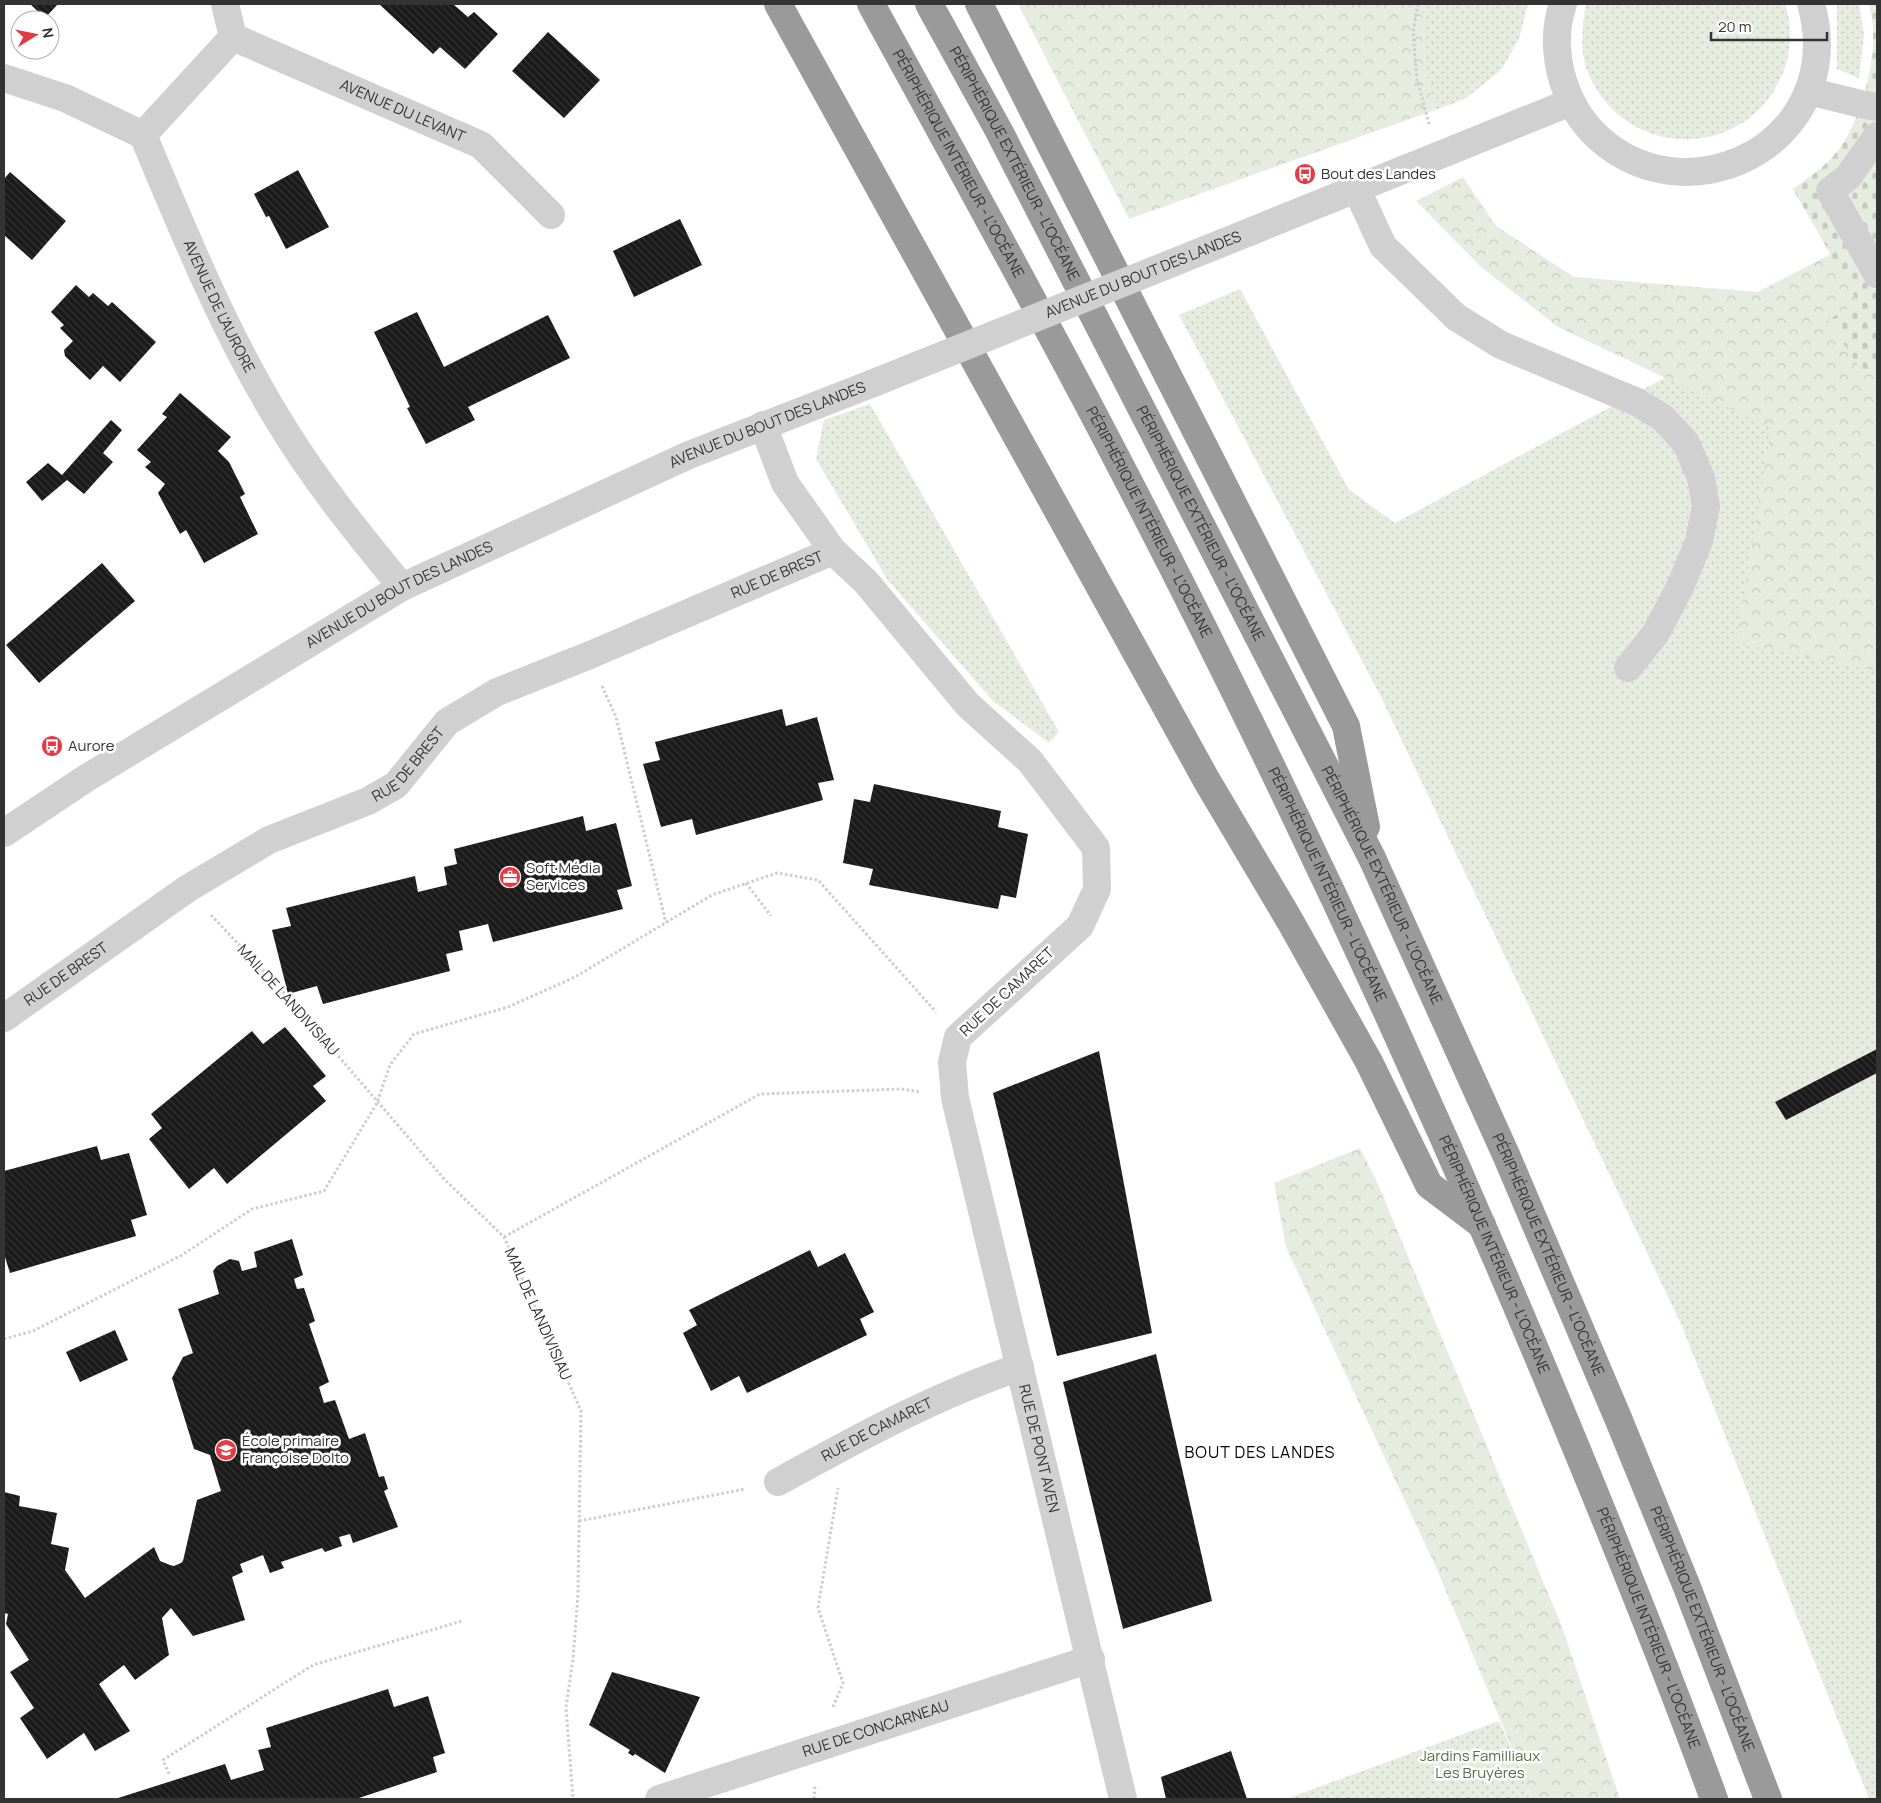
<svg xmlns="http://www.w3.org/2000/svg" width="1881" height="1803" font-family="Manrope,sans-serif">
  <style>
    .grass { fill: url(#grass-dots) }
    .forest { fill: url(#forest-crowns) }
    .cemetery { fill: url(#cemetery-stones) }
    .building { fill: url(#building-back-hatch) }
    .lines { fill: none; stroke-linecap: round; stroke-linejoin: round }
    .path { stroke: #cdcdcd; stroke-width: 3; stroke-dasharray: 2.5 2.5; stroke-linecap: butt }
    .minor { stroke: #d0d0d0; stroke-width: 28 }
    .highway { stroke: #9a9a9a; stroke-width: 28 }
    .minor-bridge { stroke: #d0d0d0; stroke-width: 28 }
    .labels { text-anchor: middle; stroke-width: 5; stroke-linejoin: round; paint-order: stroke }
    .street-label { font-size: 15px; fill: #333; stroke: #fff }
    .poi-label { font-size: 15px; fill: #333; stroke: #fff; text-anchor: start }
    .park-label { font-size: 15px; fill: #56703f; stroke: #fff }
    .neighbourhood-label { font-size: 16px; letter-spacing: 1px; fill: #000; stroke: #fff }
  </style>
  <defs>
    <pattern id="grass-dots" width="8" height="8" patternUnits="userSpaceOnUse" patternTransform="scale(1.25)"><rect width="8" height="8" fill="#e6ecdf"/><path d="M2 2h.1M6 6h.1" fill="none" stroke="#c6cbc0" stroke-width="1.8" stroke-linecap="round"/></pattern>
    <pattern id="forest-crowns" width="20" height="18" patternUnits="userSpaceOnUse" patternTransform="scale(1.25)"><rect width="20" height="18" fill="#e6ecdf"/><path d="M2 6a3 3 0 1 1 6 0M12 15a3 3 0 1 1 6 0" fill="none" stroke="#c6cbc0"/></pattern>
    <pattern id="cemetery-stones" width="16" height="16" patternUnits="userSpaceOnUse" patternTransform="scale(1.25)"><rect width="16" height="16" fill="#e6ecdf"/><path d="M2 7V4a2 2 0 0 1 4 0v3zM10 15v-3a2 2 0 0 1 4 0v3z" fill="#c6cbc0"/></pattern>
    <pattern id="building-back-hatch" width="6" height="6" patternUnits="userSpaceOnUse" patternTransform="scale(1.25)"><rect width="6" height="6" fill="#1a1a1a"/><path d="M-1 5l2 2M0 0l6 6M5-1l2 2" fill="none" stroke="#333"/></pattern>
  </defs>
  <rect width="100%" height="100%" fill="#fff"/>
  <path class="grass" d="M 1422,4 L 1528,4 L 1519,39 L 1502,69 L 1465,99 L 1435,110 L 1425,69 Z
    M 1586,4 L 1785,4 C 1792,25 1792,46 1785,67 C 1754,160 1628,164 1589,75 C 1579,53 1582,26 1586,4 Z
    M 1837,4 L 1859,4 L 1864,35 L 1859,78 L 1837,69 Z
    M 1240,289 L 1349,490 L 1395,523 L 1817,296 L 1877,302 L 1877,1799 L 1869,1799 L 1681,1324 L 1379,693 L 1179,315 Z
    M 870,404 L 1059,732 L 1049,743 L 993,701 L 887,579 L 816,459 L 824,420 Z
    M 1499,1721 L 1523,1774 L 1531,1799 L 1286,1799 Z"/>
  <path class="forest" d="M 1018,4 L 1422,4 L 1425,69 L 1435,110 L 1129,219 Z
    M 1463,177 L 1496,226 L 1574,277 L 1758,292 L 1877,230 L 1877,671 L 1736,643 L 1771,428 L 1558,327 L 1481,267 L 1416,201 Z
    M 1360,1148 L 1378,1184 L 1562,1627 L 1620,1799 L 1531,1799 L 1523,1774 L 1436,1567 L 1286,1247 L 1274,1183 Z"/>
  <path class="cemetery" d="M 1869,4 L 1877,4 L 1877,371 L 1862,371 L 1828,320 L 1858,302 L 1793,189 C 1810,177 1830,163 1842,145 C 1865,110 1881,45 1869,4 Z"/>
  <path class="building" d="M 30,4 L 58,4 L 45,18 Z
    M 379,4 L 453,4 L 468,17 L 474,12 L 498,34 L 465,69 L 440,47 L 433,54 Z
    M 548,32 L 600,80 L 564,118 L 512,71 Z
    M 298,170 L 329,227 L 286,249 L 269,216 L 266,217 L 254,194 Z
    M 10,172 L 66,221 L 32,260 L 4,235 L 4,179 Z
    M 680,219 L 702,265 L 634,297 L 613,251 Z
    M 76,285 L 89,297 L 93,293 L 108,306 L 112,302 L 156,342 L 120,382 L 103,366 L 90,380 L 65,356 L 64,350 L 73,341 L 60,328 L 64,325 L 51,312 Z
    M 417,312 L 444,367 L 548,315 L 570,358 L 468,407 L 475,420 L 426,444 L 407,408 L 410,407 L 374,332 Z
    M 180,393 L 231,437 L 218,451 L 229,462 L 245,494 L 240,497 L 258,534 L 204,563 L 186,530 L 180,534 L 158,493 L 165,484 L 145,467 L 151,462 L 137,450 L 167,417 L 162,414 Z
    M 111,420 L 122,430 L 103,453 L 113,462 L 84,494 L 67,480 L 42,501 L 26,482 L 48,463 L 62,475 Z
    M 102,563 L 135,601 L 39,683 L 6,645 Z
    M 782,709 L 786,726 L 817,717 L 834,780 L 818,783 L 823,800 L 696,835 L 692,819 L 661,827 L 643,764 L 660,760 L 655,742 Z
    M 874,784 L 1001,811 L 998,827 L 1028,834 L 1016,898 L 1001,895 L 998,909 L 869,885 L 873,869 L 843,863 L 854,799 L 870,802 Z
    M 583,816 L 586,831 L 616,823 L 632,886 L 617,890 L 623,909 L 493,942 L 488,924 L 459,931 L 463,950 L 446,954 L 450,971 L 323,1004 L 317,986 L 288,994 L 272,930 L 291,926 L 286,908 L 415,876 L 418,892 L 447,885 L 444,867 L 457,864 L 454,849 Z
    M 285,1027 L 326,1076 L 313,1086 L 326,1101 L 227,1184 L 214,1168 L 189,1189 L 149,1139 L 162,1128 L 151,1114 L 252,1031 L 263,1044 Z
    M 1877,1049 L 1877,1073 L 1786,1120 L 1775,1102 Z
    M 1099,1051 L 1152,1333 L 1057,1356 L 993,1093 Z
    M 97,1146 L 101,1160 L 129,1153 L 147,1215 L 131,1220 L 136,1236 L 10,1273 L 4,1254 L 4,1171 Z
    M 292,1239 L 303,1275 L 294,1279 L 297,1289 L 304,1288 L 315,1321 L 309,1324 L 329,1382 L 319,1387 L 324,1403 L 335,1400 L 349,1439 L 365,1433 L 379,1477 L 384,1476 L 388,1489 L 384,1491 L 398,1527 L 353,1543 L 350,1534 L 339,1537 L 342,1546 L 325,1552 L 322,1548 L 281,1562 L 284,1568 L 270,1573 L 263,1555 L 240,1564 L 243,1572 L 232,1577 L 245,1620 L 193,1636 L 171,1608 L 162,1618 L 169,1655 L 135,1680 L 124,1665 L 99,1684 L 130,1731 L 95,1751 L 84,1733 L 47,1759 L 20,1718 L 34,1708 L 10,1672 L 29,1660 L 6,1624 L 8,1614 L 4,1613 L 4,1492 L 20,1496 L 19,1506 L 57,1513 L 51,1544 L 69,1548 L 65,1570 L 85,1598 L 154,1547 L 160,1561 L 170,1565 L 174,1566 L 181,1563 L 183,1561 L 197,1500 L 221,1491 L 210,1455 L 194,1449 L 172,1378 L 183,1357 L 193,1353 L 178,1309 L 219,1294 L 213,1271 L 217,1266 L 230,1259 L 239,1261 L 242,1271 L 257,1267 L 254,1252 Z
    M 810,1250 L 818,1267 L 845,1253 L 874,1312 L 860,1319 L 867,1335 L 747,1393 L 739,1376 L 711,1391 L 683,1333 L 697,1325 L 689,1310 Z
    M 115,1330 L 128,1360 L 80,1382 L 66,1352 Z
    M 1156,1354 L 1212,1601 L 1123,1629 L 1063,1382 Z
    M 612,1672 L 700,1697 L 665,1773 L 635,1754 L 633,1756 L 628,1753 L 630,1750 L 589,1725 Z
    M 388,1689 L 394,1707 L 428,1696 L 445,1753 L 433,1757 L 437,1772 L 356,1799 L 115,1799 L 225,1764 L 231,1780 L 264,1770 L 258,1750 L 271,1747 L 266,1728 Z
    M 1231,1751 L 1247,1799 L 1166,1799 L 1161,1777 Z"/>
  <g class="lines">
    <path class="path" d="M 1418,4 L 1413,32 L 1417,79 L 1429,124
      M 602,686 L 616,717 L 666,923
      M 746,883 L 771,916
      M 211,915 L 278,986 L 445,1180 L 504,1237 L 581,1411 L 578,1594 L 573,1659 L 566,1707 L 573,1799
      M 504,1237 L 760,1094 L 902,1089 L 920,1092
      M 4,1339 L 33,1331 L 182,1255 L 252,1209 L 324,1191 L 377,1103 L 390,1065 L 414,1034 L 508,1007 L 575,977 L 712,895 L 777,873 L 818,880 L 936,1012
      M 579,1521 L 745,1489
      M 833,1707 L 843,1683 L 818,1608 L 838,1488
      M 169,1774 L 163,1760 L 313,1665 L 462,1621
      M 814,1799 L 815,1785"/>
    <g class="minor">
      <path d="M 225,4 L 233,37"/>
      <path d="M 1563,4 C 1553,32 1556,65 1567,92 C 1577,117 1595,138 1617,152 C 1693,200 1799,157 1815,67 C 1819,45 1817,25 1811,4"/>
      <path id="s1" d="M 4,78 L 65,98 L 143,135 C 183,230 222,327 276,416 C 312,477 357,532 402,587"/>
      <path d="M 1808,91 L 1861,104 L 1877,107"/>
      <path id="s2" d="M 143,135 L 233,37 L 481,145 L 551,215"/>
      <path d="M 1877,136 L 1848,177 L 1830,191 L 1877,274"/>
      <path d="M 1357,190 L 1383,246 L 1456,317 L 1501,345 L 1637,402 L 1663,418 L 1686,443 L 1701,478 L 1706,506 L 1699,541 L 1680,587 L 1656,633 L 1628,668"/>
      <path d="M 1252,231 L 1571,102"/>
      <path id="s3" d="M 763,425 L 785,483 L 833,551 L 866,582 L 968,705 L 1030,761 L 1096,848 L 1097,889 L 1080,926 L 958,1037 L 952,1062 L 955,1098 L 1123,1799"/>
      <path id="s4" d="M 4,833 L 85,779 L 402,587 L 689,455 L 876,382"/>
      <path id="s5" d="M 4,1018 L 187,889 L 269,840 L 368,801 L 396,785 L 447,722 L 497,692 L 590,655 L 833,551"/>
      <path id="s6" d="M 778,1482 C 856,1439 936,1395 1020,1367"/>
      <path id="s7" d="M 659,1799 L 1091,1659"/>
    </g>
    <g class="highway">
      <path d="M 778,4 L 1207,781 L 1290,921 L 1369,1062 L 1429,1185 L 1482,1225"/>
      <path id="s8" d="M 871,4 C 943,135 1015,266 1085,398 C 1253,716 1406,1041 1545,1373 C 1604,1514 1662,1656 1714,1799"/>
      <path id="s9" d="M 929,4 L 999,131 L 1372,858 L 1507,1157 L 1618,1418 L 1687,1587 L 1768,1799"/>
      <path d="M 979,4 L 1346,726 L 1366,827"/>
    </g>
    <path class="minor-bridge" id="s10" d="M 876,382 L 1252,231"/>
  </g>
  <defs>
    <g id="bus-disc" transform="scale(1.125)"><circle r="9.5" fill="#e63946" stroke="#fff"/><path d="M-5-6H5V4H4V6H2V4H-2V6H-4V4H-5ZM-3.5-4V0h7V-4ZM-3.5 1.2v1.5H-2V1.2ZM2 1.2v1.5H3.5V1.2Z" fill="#fff"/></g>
    <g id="office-disc" transform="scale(1.125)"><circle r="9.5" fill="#e63946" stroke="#fff"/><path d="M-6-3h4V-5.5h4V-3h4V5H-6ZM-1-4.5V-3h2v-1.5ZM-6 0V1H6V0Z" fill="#fff"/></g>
    <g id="school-disc" transform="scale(1.125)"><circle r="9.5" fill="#e63946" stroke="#fff"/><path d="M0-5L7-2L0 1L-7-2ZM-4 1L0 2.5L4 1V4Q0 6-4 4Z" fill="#fff"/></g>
  </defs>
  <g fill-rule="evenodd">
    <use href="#bus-disc" x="1305" y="174"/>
    <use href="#bus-disc" x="52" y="746"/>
    <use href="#office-disc" x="510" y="877"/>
    <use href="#school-disc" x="226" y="1450"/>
  </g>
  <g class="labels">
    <g class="street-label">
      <text dy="5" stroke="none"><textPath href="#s2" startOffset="318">AVENUE DU LEVANT</textPath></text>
      <text dy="5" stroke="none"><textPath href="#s8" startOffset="182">PÉRIPHÉRIQUE INTÉRIEUR - L’OCÉANE</textPath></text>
      <text dy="5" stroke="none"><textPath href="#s9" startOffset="181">PÉRIPHÉRIQUE EXTÉRIEUR - L’OCÉANE</textPath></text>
      <text dy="5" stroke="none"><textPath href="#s10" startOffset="288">AVENUE DU BOUT DES LANDES</textPath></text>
      <text dy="5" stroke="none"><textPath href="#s1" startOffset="338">AVENUE DE L'AURORE</textPath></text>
      <text dy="5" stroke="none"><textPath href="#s4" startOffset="868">AVENUE DU BOUT DES LANDES</textPath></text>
      <text dy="5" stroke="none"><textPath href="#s8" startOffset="588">PÉRIPHÉRIQUE INTÉRIEUR - L’OCÉANE</textPath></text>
      <text dy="5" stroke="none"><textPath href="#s9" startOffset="586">PÉRIPHÉRIQUE EXTÉRIEUR - L’OCÉANE</textPath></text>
      <text dy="5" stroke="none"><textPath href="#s5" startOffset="901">RUE DE BREST</textPath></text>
      <text dy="5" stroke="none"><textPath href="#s4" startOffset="462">AVENUE DU BOUT DES LANDES</textPath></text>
      <text dy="5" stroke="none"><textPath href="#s5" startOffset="481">RUE DE BREST</textPath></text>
      <text dy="5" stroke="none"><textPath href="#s8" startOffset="992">PÉRIPHÉRIQUE INTÉRIEUR - L’OCÉANE</textPath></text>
      <text dy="5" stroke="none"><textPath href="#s9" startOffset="991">PÉRIPHÉRIQUE EXTÉRIEUR - L’OCÉANE</textPath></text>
      <text dy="5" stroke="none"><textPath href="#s5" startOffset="76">RUE DE BREST</textPath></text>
      <text transform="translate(1007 992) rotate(-43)" y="5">RUE DE CAMARET</text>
      <text transform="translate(288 1000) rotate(48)" y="5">MAIL DE LANDIVISIAU</text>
      <text dy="5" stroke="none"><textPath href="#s8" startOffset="1398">PÉRIPHÉRIQUE INTÉRIEUR - L’OCÉANE</textPath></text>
      <text dy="5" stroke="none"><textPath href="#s9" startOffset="1396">PÉRIPHÉRIQUE EXTÉRIEUR - L’OCÉANE</textPath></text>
      <text transform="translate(538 1314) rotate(66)" y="5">MAIL DE LANDIVISIAU</text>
      <text dy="5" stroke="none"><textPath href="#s6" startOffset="112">RUE DE CAMARET</textPath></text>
      <text dy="5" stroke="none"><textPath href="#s3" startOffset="1212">RUE DE PONT AVEN</textPath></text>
      <text dy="5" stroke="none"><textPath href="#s8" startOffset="1802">PÉRIPHÉRIQUE INTÉRIEUR - L’OCÉANE</textPath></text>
      <text dy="5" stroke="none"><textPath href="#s9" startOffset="1801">PÉRIPHÉRIQUE EXTÉRIEUR - L’OCÉANE</textPath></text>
      <text dy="5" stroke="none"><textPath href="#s7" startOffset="228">RUE DE CONCARNEAU</textPath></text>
    </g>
    <g class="poi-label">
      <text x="1321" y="179">Bout des Landes</text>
      <text x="68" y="751">Aurore</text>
      <text x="526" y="873">Soft Média<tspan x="526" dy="17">Services</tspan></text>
      <text x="242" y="1446">École primaire<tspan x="242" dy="17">Françoise Dolto</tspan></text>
    </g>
    <g class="park-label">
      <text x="1480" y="1761">Jardins Familliaux<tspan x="1480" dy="17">Les Bruyères</tspan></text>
    </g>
    <g class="neighbourhood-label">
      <text x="1260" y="1458">BOUT DES LANDES</text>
    </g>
  </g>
  <rect width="1881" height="1803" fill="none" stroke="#333333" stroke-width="10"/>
  <g transform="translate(35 35) rotate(80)"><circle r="24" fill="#ffffff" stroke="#adadad"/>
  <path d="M0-4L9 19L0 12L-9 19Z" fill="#e63946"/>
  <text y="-8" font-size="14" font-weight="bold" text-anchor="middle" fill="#333333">N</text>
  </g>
  <path d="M1711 32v8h116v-8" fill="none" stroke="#333333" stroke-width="2.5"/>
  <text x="1718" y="32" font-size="15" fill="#333333" stroke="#ffffff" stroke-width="4" paint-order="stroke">20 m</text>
</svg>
